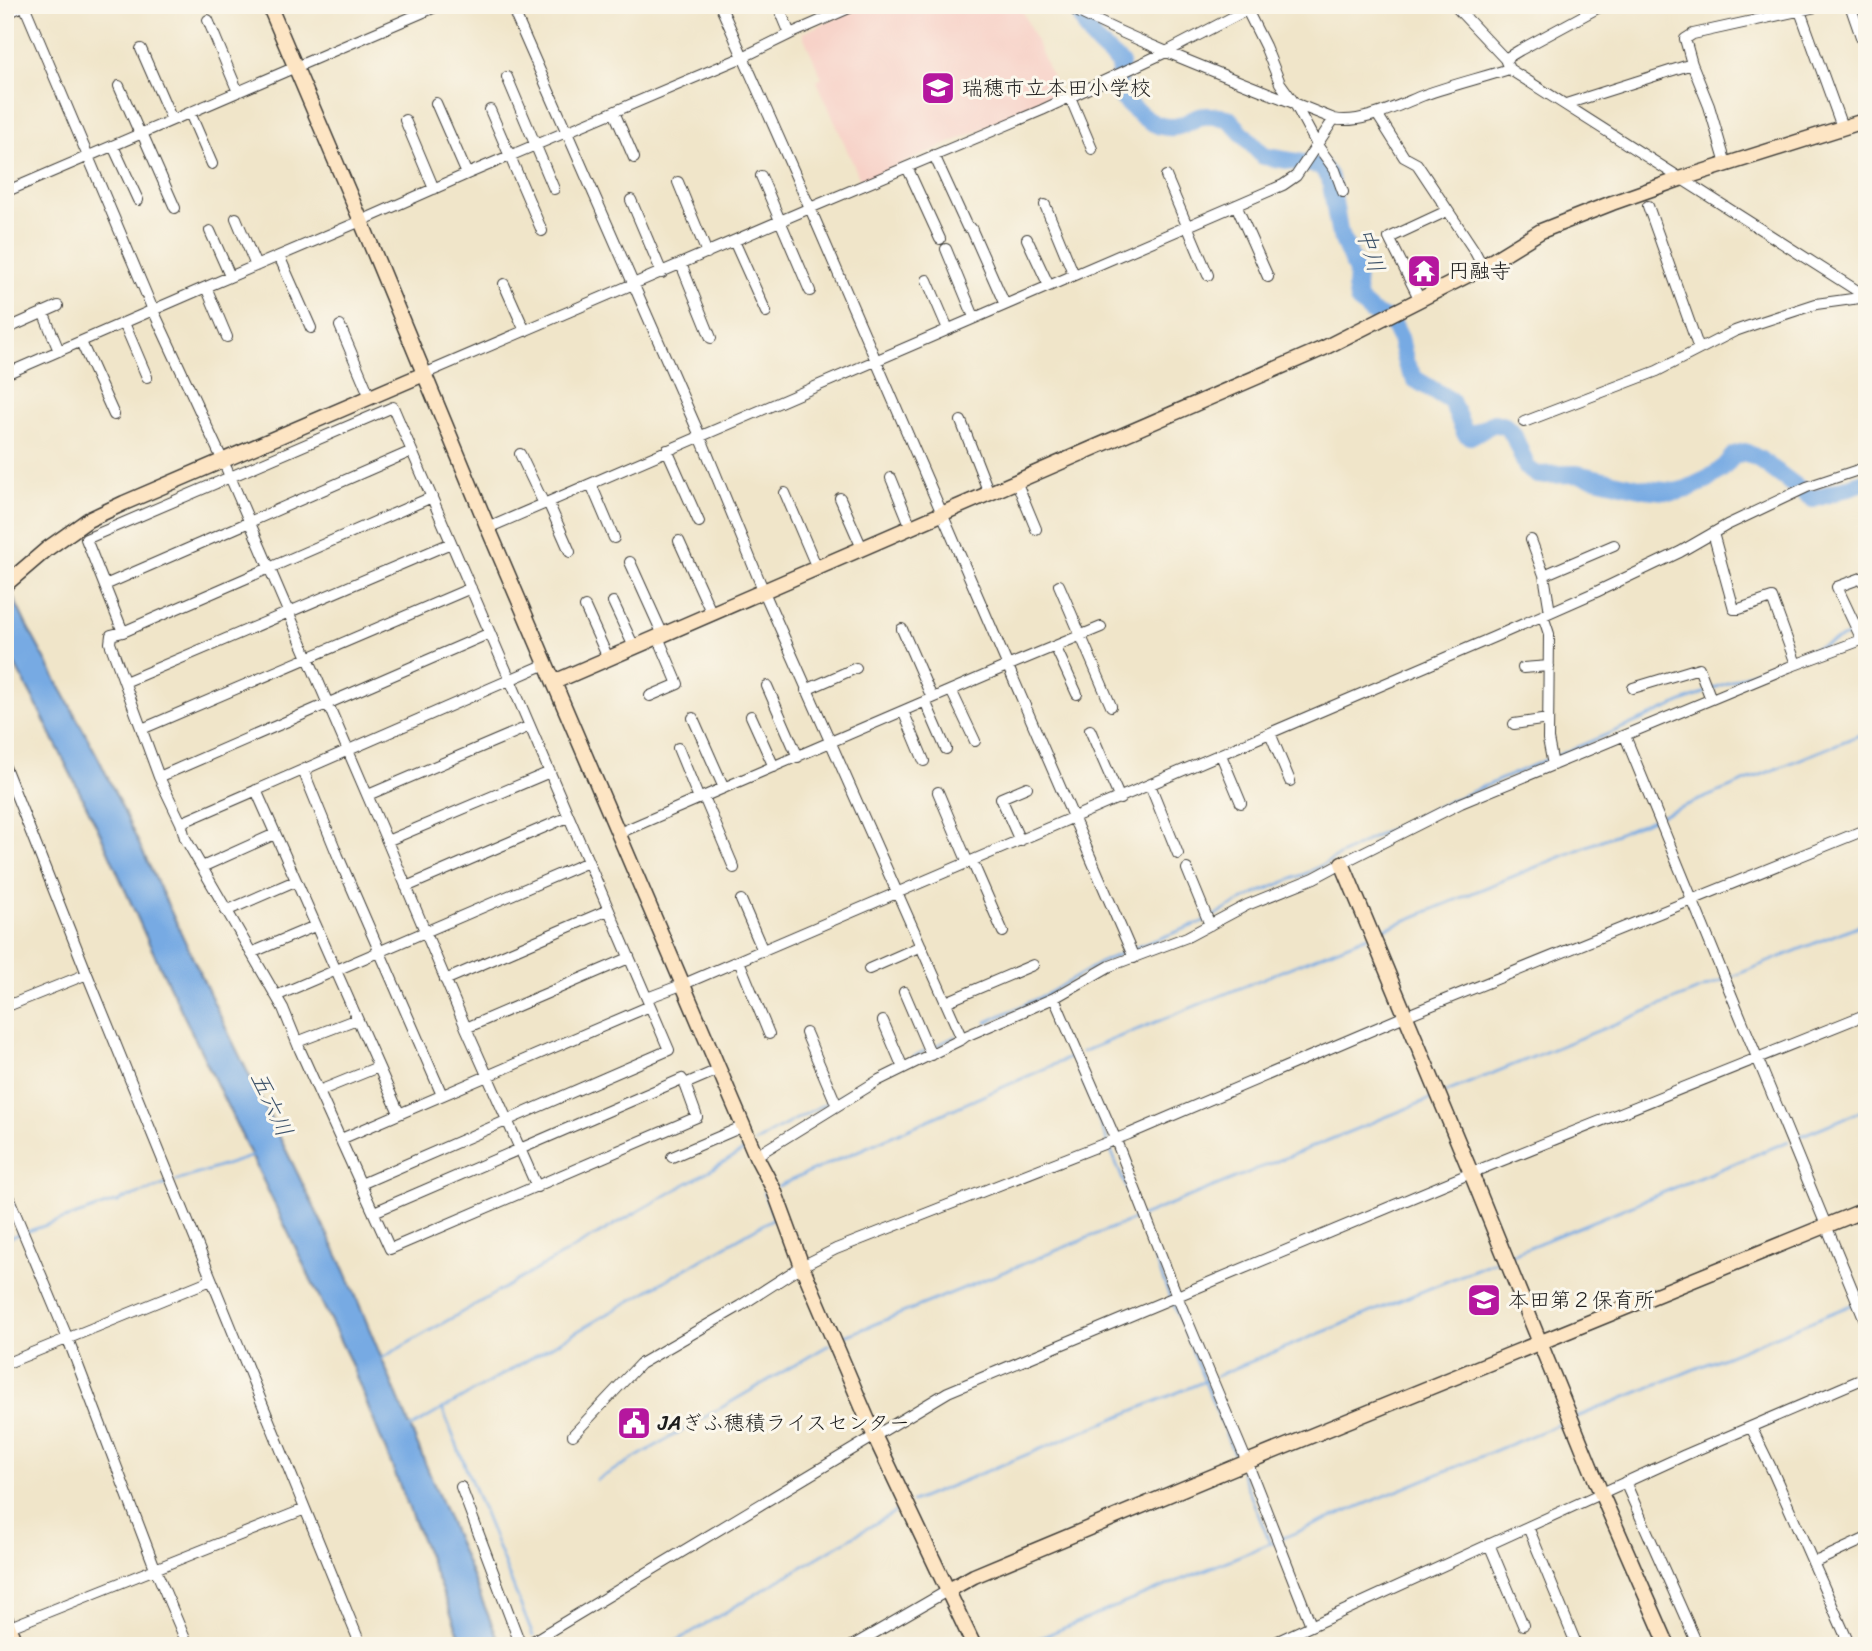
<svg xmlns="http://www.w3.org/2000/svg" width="1872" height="1651" font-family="Sriracha,'Klee One',sans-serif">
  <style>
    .built { fill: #f7d1c7 }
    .water { fill: #77aae3; stroke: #4a6380; stroke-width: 2 }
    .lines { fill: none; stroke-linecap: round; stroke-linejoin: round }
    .stream { stroke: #77aae3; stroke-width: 2.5 }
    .river { stroke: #77aae3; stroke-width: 18 }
    .street-casing { stroke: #3c3a36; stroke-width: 12 }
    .secondary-casing { stroke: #3c3a36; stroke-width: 17 }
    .street { stroke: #fff; stroke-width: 10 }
    .secondary { stroke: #fde5c4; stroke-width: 14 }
    .labels { text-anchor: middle; stroke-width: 6; stroke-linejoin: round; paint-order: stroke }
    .poi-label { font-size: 21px; fill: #1c1c1c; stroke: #fbf7ec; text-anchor: start }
    .water-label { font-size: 23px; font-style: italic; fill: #40556c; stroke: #fbf7ec }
  </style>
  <rect width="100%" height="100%" fill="#fbf7ec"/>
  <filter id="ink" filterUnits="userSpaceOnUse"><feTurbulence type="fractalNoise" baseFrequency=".0143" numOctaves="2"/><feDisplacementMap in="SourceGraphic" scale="14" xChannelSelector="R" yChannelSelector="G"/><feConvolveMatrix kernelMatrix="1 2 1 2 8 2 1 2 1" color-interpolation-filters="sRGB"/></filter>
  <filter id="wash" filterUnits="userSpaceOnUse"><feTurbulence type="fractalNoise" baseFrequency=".00686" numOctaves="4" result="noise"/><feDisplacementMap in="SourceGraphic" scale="28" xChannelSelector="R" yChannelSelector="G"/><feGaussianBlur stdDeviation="1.57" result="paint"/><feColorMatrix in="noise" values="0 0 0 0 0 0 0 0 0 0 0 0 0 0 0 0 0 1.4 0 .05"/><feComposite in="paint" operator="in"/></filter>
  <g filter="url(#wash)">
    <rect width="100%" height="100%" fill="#f0e5c9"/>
    <path class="built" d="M 867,5 L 1020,5 L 1060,95 L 861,182 L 817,81 L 822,78 L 802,33 Z"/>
    <path class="water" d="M 5,580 L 26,624 L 99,759 L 224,1024 L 345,1270 L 501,1646 L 464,1646 L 349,1359 L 146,937 L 101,835 L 38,708 L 5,646 Z"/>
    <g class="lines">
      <path class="stream" d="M 1796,655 L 1855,633
        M 1712,689 L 1790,657
        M 1554,757 L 1706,692
        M 1662,815 L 1867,732
        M 1377,932 L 1656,818
        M 1134,948 L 1200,923 L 1255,894 L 1307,873 L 1378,835 L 1450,801 L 1548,759
        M 987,1022 L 1049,993 L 1105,960 L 1128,951
        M 934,1047 L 956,1036
        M 1082,1052 L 1368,936
        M 1073,1056 L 1170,1297
        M 893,1068 L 924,1051
        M 1444,1093 L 1867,922
        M 838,1097 L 872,1079
        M 1795,1138 L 1867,1109
        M 755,1143 L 774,1131 L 832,1100
        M 176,1181 L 253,1156
        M 778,1186 L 1076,1055
        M 5,1239 L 115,1202 L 117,1203 L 120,1200 L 170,1183
        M 1510,1255 L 1789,1141
        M 1173,1303 L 1237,1462
        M 838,1339 L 1435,1097
        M 382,1358 L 747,1149
        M 1216,1376 L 1501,1259
        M 442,1408 L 533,1636
        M 1577,1417 L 1856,1303
        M 408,1429 L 774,1218 L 764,1193 L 769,1190
        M 1241,1472 L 1270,1543
        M 597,1480 L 829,1345
        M 912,1502 L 1210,1379
        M 668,1646 L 903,1507
        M 1020,1646 L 1567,1421"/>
      <path class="river" d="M 1078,5 C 1085,34 1099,46 1121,64 L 1117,92 C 1132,107 1150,129 1173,127 C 1183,127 1190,120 1199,117 C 1207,114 1219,117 1228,118 L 1263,156 L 1321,166 L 1330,178 L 1339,231 L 1357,272 L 1356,287 L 1358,300 L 1373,313 L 1392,322 L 1400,338 L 1406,364 L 1415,379 L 1451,401 L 1465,433 L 1470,436 L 1494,423 L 1505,426 L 1513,434 L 1527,468 L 1537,475 L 1577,474 L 1645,489 L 1675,492 L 1687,489 L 1708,479 L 1722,469 L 1734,455 L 1745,452 L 1759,459 L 1813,499 L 1867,481"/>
    </g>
  </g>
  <g filter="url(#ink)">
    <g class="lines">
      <g class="street-casing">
        <path id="street" d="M 24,5 L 153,310 L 228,472 L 387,841 L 466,1028 L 537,1187
          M 511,5 L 700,436 L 764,592 L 962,1039
          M 720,5 L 810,208 L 1134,958
          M 778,5 L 790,34
          M 1064,5 C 1152,49 1244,83 1334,119 C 1361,125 1399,105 1424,95 C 1452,85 1481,78 1509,69
          M 1454,5 L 1505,59 L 1509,69 L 1867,297
          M 1850,5 L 1867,54
          M 1851,5 L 1867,8
          M 1247,10 L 1265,46 L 1280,83 L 1295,104 L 1317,145 L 1335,170 L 1343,192
          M 1800,11 L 1842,127
          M 5,14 L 25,5
          M 208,20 L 238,92
          M 141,49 L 172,120
          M 1505,59 L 1520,50 L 1603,5
          M 1692,64 L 1709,106 L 1726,164
          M 507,77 L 554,189
          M 119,86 L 140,134
          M 1070,97 L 1092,149
          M 436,103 L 467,174
          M 1566,104 L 1692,64 L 1685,39 L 1693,34 L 1825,5
          M 490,110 L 542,231
          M 614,112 L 634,158
          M 190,113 L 212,164
          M 1377,114 L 1404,157 L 1417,164 L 1474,250 L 1483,267
          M 405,120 L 434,189
          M 142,133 L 175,208
          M 113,146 L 138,200
          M 934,155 L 967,227 L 971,228 L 1005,305
          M 907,167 L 940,239
          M 761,176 L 810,291
          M 1166,176 L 1208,275
          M 678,182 L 707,253
          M 5,192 L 440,5
          M 631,200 L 662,273
          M 1045,205 L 1074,275
          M 1236,205 L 1268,277
          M 1648,206 L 1699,349
          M 236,218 L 256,266
          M 210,231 L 230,276
          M 1027,239 L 1049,286
          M 734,241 L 766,312
          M 946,249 L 974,317
          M 5,255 L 7,259
          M 279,256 L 311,328
          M 681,264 L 711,338
          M 927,280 L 948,329
          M 504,284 L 525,331
          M 206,287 L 227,337
          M 1420,300 L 1389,238 L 1447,211
          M 43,312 L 59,351
          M 124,323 L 147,377
          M 13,326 L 58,306
          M 340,326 L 370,397
          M 81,342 L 114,415
          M 8,373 L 206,287 L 361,221 L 467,174 L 743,57 L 790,34 L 856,5
          M 424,374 L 810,208 L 1042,110 L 1166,52 L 1256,5
          M 961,421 L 989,493
          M 1524,422 L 1657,371 L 1735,331 L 1755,324 L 1816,304 L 1867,297
          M 667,450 L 699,522
          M 520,454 L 544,504
          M 891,478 L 911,527
          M 1016,481 L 1036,529
          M 591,484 L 614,538
          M 785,493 L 817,568
          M 840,498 L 862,548
          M 548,502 L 570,552
          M 488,528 L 1283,185 L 1296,176 L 1334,119
          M 1713,533 L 1734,609 L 1739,609 L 1772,598 L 1796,664
          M 1531,540 L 1544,575 L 1550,612
          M 679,541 L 712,614
          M 630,562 L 663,635
          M 1544,575 L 1614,545
          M 105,585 L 412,451
          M 1059,585 L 1111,706
          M 613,602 L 634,647
          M 585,607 L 608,658
          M 1543,616 L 1549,634 L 1548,739 L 1553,765
          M 902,629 L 932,698
          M 123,632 L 432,497
          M 1862,640 L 1837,587 L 1867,576
          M 1055,646 L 1077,694
          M 1523,668 L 1549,666
          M 125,682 L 451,543
          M 767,686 L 798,757
          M 1633,688 L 1699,668 L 1711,699
          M 806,690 L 856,668
          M 951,690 L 975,741
          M 650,696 L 678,684 L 658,637
          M 925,701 L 946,749
          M 903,711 L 924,761
          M 751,716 L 774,767
          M 693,718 L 724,788
          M 1514,724 L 1548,719
          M 142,729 L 471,588
          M 1090,730 L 1120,799
          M 1270,733 L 1290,781
          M 1625,736 L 1867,1325
          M 678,748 L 699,799
          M 1221,755 L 1241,803
          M 5,767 L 87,974 L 361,1646
          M 303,770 L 338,856 L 442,1095
          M 159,777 L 490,633
          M 1150,785 L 1178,854
          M 256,790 L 399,1113
          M 938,792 L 968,863
          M 368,795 L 530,726
          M 704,797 L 734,868
          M 181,823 L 546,664
          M 619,833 L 1007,666 L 1101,627
          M 387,841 L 550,772
          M 1020,841 L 1001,798 L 1027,787
          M 972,861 L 1003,932
          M 202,867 L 275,834
          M 1187,869 L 1210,925
          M 406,887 L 568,817
          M 741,900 L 763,951
          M 226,911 L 295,881
          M 251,953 L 315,926
          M 739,961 L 769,1034
          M 869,969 L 921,946
          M 445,980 L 608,910
          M 904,992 L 931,1055
          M 276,996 L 588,862
          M 647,998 L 684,984 L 1494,637 L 1596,592 L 1680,552 L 1727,525 L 1807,487 L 1867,467
          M 1054,998 L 1115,1138 L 1177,1296 L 1247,1462 L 1311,1625
          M 946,1002 L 1033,965
          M 5,1007 L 87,974
          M 883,1021 L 903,1068
          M 466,1028 L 629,958
          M 806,1033 L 837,1106
          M 297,1042 L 357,1019
          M 319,1091 L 378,1067
          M 341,1139 L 650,1006
          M 756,1156 L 879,1080 L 962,1039 L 966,1036 L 1054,998 L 1110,966 L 1187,937 L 1247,905 L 1314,878 L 1342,863 L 1461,803 L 1789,667 L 1867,638
          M 672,1157 L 744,1126
          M 361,1184 L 669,1050 L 393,407 L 86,539 L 123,632 L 111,635 L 110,643 L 159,777 L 181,823 L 185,838 L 283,1008 L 300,1050 L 390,1249 L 697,1117 L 685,1084
          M 5,1189 L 68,1339 L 155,1568 L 188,1646
          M 374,1212 L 682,1079 L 685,1084 L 720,1069
          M 5,1364 L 211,1280
          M 1751,1427 L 1773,1472 L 1850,1646
          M 573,1435 L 640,1364 L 740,1306 L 802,1266 L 836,1249 L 1129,1134 L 1405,1016 L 1867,829
          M 1625,1482 L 1698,1646
          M 461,1487 L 521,1646
          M 1528,1527 L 1577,1646
          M 1489,1544 L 1523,1625
          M 1813,1563 L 1867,1538
          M 5,1629 L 305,1509
          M 525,1646 L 948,1392 L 1471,1173 L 1867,1014
          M 852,1646 L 947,1591
          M 1267,1646 L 1685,1455 L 1867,1377"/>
      </g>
      <g class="secondary-casing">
        <path id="secondary" d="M 269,5 L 361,221 L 488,528 L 756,1156 L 774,1190 L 802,1266 L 875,1437 L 974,1646
          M 5,585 L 47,549 L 88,520 L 124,503 L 424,374
          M 554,682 L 1324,348 L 1474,272 L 1541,231 L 1612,203 L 1680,179 L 1867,120
          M 1342,863 L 1471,1173 L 1601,1493 L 1668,1646
          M 947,1591 L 974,1576 L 1247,1462 L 1867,1209
          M 5,1618 L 16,1646"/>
      </g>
      <use href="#street" class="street"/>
      <use href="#secondary" class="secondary"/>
    </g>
  </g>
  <defs>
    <g id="school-square" transform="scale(1.75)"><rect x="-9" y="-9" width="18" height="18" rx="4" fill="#b5179e" stroke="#fbf7ec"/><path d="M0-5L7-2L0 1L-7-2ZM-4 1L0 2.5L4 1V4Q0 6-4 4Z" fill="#fff"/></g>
    <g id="temple-square" transform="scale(1.75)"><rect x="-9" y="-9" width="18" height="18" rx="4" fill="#b5179e" stroke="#fbf7ec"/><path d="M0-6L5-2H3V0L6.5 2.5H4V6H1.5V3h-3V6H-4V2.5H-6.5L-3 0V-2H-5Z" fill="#fff"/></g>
    <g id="civic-square" transform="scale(1.75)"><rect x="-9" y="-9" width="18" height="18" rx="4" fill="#b5179e" stroke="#fbf7ec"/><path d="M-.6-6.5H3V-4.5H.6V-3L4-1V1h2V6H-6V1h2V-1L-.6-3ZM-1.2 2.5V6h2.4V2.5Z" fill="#fff"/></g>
  </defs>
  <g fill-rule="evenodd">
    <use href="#school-square" x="938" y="88"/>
    <use href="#temple-square" x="1424" y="271"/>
    <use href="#school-square" x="1484" y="1300"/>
    <use href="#civic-square" x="634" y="1423"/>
  </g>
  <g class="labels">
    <g class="poi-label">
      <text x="962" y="95">瑞穂市立本田小学校</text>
      <text x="1448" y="278">円融寺</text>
      <text x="1508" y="1307">本田第２保育所</text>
      <text x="658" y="1430">JAぎふ穂積ライスセンター</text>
    </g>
    <g class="water-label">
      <text transform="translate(1371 250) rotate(73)" y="8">中川</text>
      <text transform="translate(272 1104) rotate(65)" y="8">五六川</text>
    </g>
  </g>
  <rect width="1872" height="1651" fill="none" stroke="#fbf7ec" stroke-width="28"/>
</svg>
